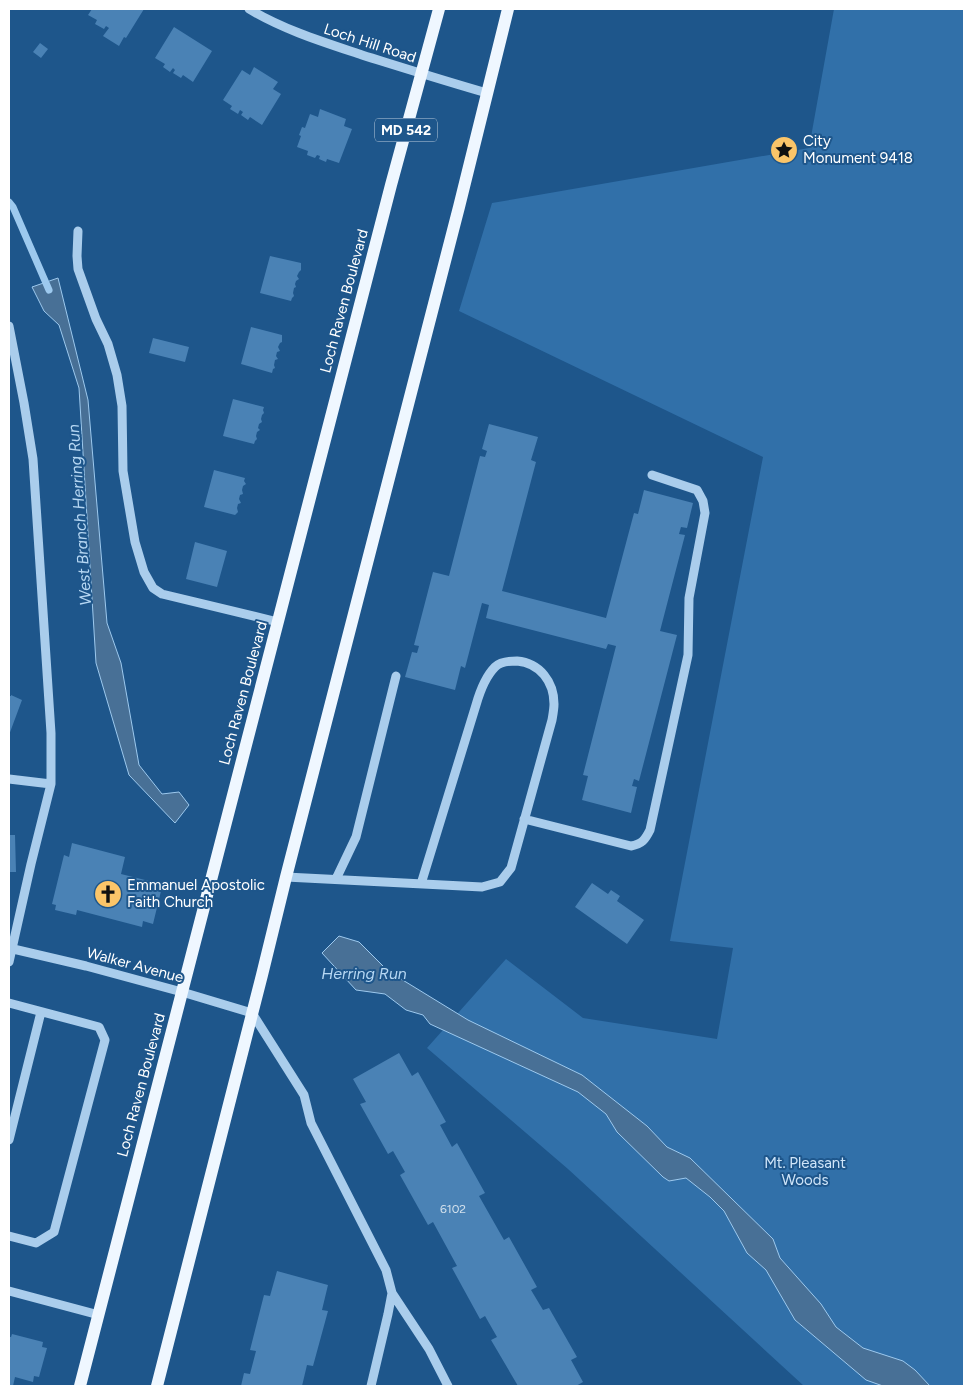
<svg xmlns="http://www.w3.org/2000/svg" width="973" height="1395" font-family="Figtree,sans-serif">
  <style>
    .green { fill: #3170a9 }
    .water { fill: #487096; stroke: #9dc9ee }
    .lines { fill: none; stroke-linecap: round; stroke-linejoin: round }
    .stream { stroke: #9dc9ee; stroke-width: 7 }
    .building { fill: #4a82b5 }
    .minor { stroke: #aacdec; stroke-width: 9 }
    .major { stroke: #eff7ff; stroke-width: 12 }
    .labels { text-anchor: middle; stroke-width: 4; stroke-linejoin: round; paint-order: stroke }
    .number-label { font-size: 12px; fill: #d2e0ec }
    .shield { fill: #1e568b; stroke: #bcccdc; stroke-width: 1 }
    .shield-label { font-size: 14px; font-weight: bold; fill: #fff }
    .street-label { font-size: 15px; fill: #fff; stroke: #1e568b }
    .poi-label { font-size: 15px; fill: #fff; stroke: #1e568b; text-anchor: start }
    .park-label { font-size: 15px; fill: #cfe5f9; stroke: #1e568b }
    .water-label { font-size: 16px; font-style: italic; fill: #b6d7f3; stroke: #1e568b }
  </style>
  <rect width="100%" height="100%" fill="#1e568b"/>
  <path class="green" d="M 834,9 L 964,9 L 964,1386 L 804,1386 L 568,1169 L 427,1048 L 506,959 L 583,1018 L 717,1039 L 733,948 L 670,941 L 763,457 L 459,311 L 492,203 L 809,148 Z"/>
  <path class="water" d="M 58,278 L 88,400 L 107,623 L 121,663 L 139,765 L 162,794 L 179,792 L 189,805 L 175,823 L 129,775 L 96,663 L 79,388 L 59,325 L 44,311 L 32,287 Z
    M 339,936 L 359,942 L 388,971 L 468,1020 L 582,1075 L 647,1126 L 667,1147 L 690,1158 L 773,1239 L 780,1258 L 821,1304 L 836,1327 L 863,1348 L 903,1361 L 915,1370 L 930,1386 L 883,1386 L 866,1380 L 795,1320 L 766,1270 L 747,1253 L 724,1211 L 710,1197 L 686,1178 L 669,1181 L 663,1177 L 617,1132 L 606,1114 L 578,1092 L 430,1024 L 423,1015 L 406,1010 L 385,994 L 356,990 L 322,953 Z"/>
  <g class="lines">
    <path class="stream" d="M 9,202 L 13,207 L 49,290"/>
  </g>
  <path class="building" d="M 92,9 L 144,9 L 126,38 L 124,37 L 119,46 L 103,36 L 109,28 L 106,26 L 104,29 L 95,24 L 97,20 L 88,15 Z
    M 174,27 L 212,51 L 193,82 L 183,75 L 181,78 L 173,73 L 175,70 L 173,68 L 170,72 L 163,67 L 165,64 L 155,58 Z
    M 40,43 L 48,49 L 41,58 L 33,52 Z
    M 254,67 L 278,82 L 273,89 L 281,94 L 262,125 L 250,117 L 248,120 L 241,115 L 243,112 L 240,110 L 238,114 L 230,109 L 232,106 L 223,100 L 242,70 L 250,75 Z
    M 320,109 L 346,119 L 344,126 L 352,129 L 339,163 L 327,159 L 326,162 L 319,159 L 320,156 L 317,155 L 315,158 L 307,155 L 308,151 L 297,147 L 301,136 L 299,135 L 302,127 L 305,128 L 310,114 L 318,117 Z
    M 270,256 L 301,263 L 301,270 L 299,272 L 297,276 L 299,279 L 296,281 L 295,284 L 296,287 L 294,288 L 293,293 L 294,296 L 292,298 L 291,301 L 260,293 Z
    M 251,327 L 282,335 L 282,342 L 280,343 L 278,347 L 280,351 L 277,352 L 276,356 L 278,359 L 275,360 L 274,365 L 275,368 L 273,369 L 272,373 L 241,364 Z
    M 153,338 L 189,347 L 185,362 L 149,353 Z
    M 233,399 L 264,407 L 263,410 L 264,413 L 262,415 L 261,419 L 262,422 L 259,424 L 258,428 L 260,430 L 257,432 L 256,436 L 257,439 L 255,441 L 254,444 L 223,436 Z
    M 489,424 L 538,437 L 531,460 L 536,462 L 502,591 L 606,618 L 634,513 L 638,514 L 644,490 L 693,503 L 687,528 L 681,527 L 679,534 L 685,535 L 660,631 L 677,635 L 639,781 L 634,779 L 632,786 L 637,787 L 631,813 L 582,800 L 588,776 L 583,775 L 616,646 L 608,644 L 606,649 L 486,618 L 489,605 L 482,603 L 465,668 L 461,666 L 455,690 L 405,677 L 412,652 L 417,653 L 419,646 L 414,645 L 433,572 L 449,576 L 480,456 L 485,457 L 487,451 L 482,449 Z
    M 214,470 L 245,478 L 244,481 L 246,484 L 243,486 L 242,490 L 243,494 L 240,495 L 239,499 L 241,503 L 238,504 L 237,508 L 238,512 L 235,515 L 204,507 Z
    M 195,542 L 227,551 L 217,587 L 186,579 Z
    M 11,695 L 22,700 L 9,735 L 9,696 L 11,696 Z
    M 9,835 L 15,835 L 16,872 L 9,872 Z
    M 72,843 L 125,857 L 121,874 L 153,882 L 152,888 L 161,891 L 153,924 L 143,921 L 142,927 L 77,910 L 76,915 L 55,910 L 56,905 L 52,904 L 64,855 L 69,857 Z
    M 592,883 L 608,894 L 611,890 L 620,896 L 617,901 L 644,920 L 627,944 L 575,907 Z
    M 399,1053 L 412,1076 L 418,1072 L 446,1122 L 440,1125 L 452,1147 L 457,1143 L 485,1193 L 479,1196 L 504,1240 L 509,1237 L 537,1287 L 531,1290 L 543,1310 L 549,1308 L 577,1357 L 571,1360 L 583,1382 L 576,1386 L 518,1386 L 491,1340 L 497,1337 L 485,1316 L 480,1319 L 452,1268 L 457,1266 L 433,1222 L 428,1225 L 400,1175 L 405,1172 L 393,1151 L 388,1154 L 360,1104 L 366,1102 L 353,1079 Z
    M 277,1271 L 328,1285 L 322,1310 L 328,1311 L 313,1366 L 307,1365 L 302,1386 L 241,1386 L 244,1373 L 250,1374 L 256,1351 L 250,1350 L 264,1295 L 270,1296 Z
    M 12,1334 L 43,1342 L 42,1347 L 47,1348 L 39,1377 L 34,1376 L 33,1382 L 15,1377 L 13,1386 L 9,1386 L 9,1337 L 11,1337 Z"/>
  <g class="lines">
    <path class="minor" d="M 249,9 C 284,30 323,42 362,55 C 404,68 445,81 487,93
      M 78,231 L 77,256 L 78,269 L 96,319 L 108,344 L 117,375 L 122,406 L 123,471 L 135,542 L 144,572 L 153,588 L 162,594 L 278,622
      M 9,326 L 24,403 L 33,459 L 51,733 L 51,784 L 31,864 L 9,962
      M 9,779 L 51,784
      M 524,819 L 631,846 C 642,844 645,840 650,830 L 688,655 L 689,598 L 705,513 L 703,501 L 697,490 L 652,475
      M 286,877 L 482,887 L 500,882 L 511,868 L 552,720 C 553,714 554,709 554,704 C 554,682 540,663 517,661 C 510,661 500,662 495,667 C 485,677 480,691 476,705 L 421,884
      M 336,879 L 356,837 L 396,676
      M 9,948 L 86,966 L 182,992 L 252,1013 L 304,1095 L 311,1123 L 386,1270 L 392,1293 L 388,1314 L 371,1386
      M 9,1003 L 99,1027 L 105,1040 L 54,1232 L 36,1243 L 9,1236
      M 9,1140 L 41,1012
      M 9,1291 L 99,1315
      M 392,1293 L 429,1349 L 448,1386"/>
    <path class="major" d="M 80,1386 L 391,185 L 439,9
      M 157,1386 L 262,975 L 286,877 L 459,207 L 508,9"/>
  </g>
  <defs>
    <g id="sight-disc" transform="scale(1.4375)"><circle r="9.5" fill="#fbc569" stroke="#1e568b"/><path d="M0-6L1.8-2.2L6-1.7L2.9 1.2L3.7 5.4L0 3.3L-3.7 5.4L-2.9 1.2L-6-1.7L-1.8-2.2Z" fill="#111"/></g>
    <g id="church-disc" transform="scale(1.4375)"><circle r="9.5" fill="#fbc569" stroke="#1e568b"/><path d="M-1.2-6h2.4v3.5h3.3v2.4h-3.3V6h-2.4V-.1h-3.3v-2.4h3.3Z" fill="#111"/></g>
  </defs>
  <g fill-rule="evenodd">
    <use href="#sight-disc" x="784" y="150"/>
    <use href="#church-disc" x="108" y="894"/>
  </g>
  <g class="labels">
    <g class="number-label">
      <text x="453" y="1213">6102</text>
    </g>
    <rect class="shield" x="375" y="118.5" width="62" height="23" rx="4"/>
    <g class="shield-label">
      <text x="406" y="135">MD 542</text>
    </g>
    <g class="street-label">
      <text transform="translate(370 43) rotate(18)" y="5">Loch Hill Road</text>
      <text transform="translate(344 301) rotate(-75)" y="5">Loch Raven Boulevard</text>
      <text transform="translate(243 693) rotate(-75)" y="5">Loch Raven Boulevard</text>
      <text transform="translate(135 965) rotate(15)" y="5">Walker Avenue</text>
      <text transform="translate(141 1085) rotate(-75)" y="5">Loch Raven Boulevard</text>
    </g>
    <g class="poi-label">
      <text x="803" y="146">City<tspan x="803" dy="17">Monument 9418</tspan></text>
      <text x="127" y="890">Emmanuel Apostolic<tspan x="127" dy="17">Faith Church</tspan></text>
    </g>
    <g class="park-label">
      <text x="805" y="1168">Mt. Pleasant<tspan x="805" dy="17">Woods</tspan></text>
    </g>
    <g class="water-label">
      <text transform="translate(79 515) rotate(-94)" y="6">West Branch Herring Run</text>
      <text x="364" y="979">Herring Run</text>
    </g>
  </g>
  <rect width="973" height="1395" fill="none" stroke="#ffffff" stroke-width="20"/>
</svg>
